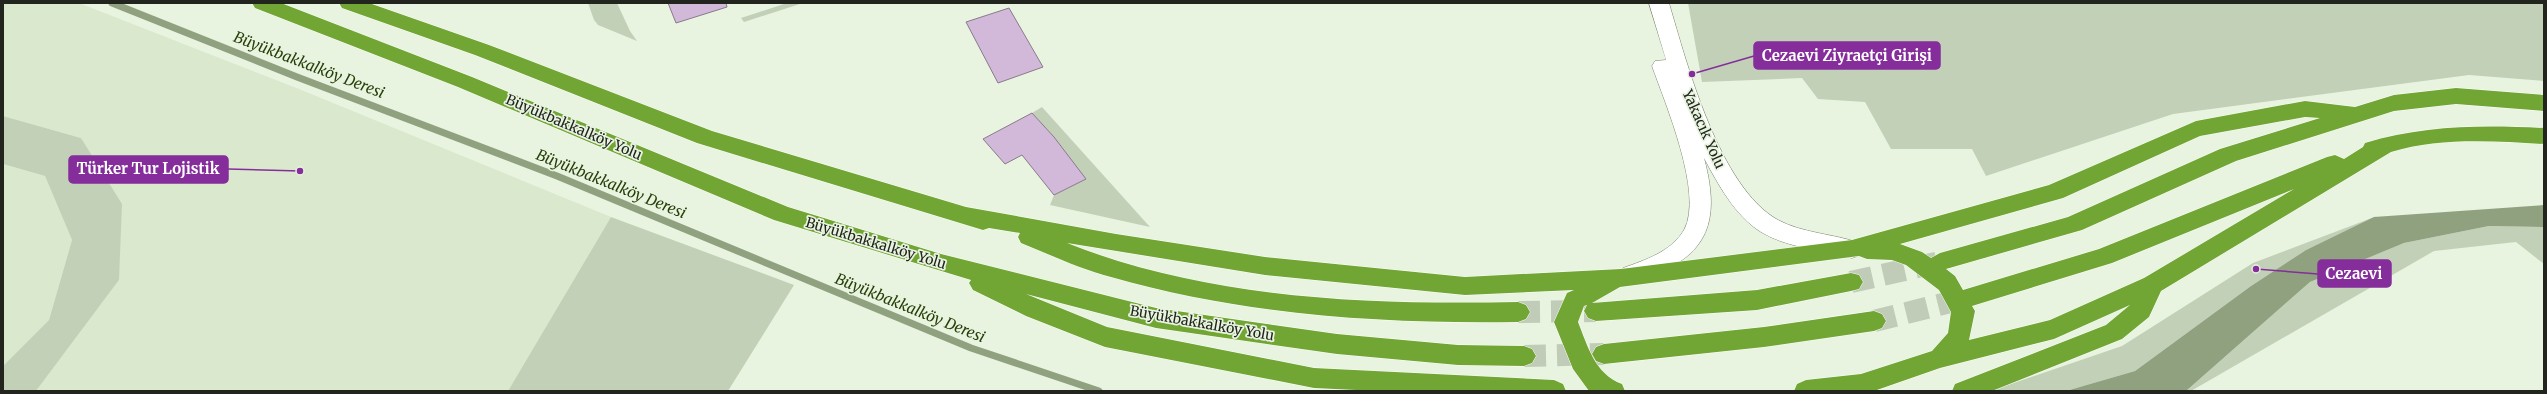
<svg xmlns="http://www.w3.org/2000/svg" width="2547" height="394" font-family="Merriweather,serif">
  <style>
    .built { fill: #dae9cd }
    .green { fill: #c3d0b8 }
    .water { fill: #8fa17f }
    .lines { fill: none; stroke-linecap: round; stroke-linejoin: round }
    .stream { stroke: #8fa17f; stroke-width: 7 }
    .building { fill: #d2b9d9; stroke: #877a8b }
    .highway-tunnel { stroke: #c0cbb8; stroke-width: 22; stroke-dasharray: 22 11; stroke-linecap: butt }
    .secondary-casing { stroke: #798370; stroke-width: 1 }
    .highway-casing { stroke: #fff; stroke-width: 1 }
    .secondary { fill: #fff; fill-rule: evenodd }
    .highway { fill: #71a534; fill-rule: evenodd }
    .labels { text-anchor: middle; stroke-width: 3.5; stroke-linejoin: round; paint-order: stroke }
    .street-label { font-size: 14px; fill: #21251e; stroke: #e8f4df }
    .water-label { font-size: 15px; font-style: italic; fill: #273f09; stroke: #e8f4df }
    .leader { fill: none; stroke: #852e9b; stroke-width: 1.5 }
    .callout-dot { fill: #852e9b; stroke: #e8f4df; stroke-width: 1.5 }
    .callout { fill: #852e9b; stroke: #852e9b; stroke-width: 1.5 }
    .callout-label { font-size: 15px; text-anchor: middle; font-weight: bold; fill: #fff }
  </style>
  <rect width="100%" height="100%" fill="#e8f4df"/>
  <path class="built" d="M 3,3 L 79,3 L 299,89 L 611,217 L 508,391 L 36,391 L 119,280 L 81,138 L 3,116 Z
    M 3,164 L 45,176 L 72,240 L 49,320 L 3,366 Z"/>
  <path class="green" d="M 588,3 L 617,3 L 630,31 L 637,41 L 598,25 L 594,20 Z
    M 787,3 L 803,3 L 744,22 L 741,18 Z
    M 1688,3 L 2544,3 L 2544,81 L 2469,75 L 2173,114 L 1986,176 L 1972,149 L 1891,149 L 1865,102 L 1818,99 L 1802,78 L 1702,82 Z
    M 1042,107 L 1150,227 L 1050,205 L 1054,195 L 1085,179 L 1054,137 L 1032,113 Z
    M 3,116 L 81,138 L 122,204 L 119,280 L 36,391 L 3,391 L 3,366 L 49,320 L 72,240 L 45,176 L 3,164 Z
    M 2377,216 L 2306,250 L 2251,286 L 2135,371 L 2066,391 L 1998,391 L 1996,389 L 2122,346 L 2253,263 Z
    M 611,217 L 794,285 L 728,391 L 508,391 Z
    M 2489,226 L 2544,227 L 2544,264 L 2516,242 L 2434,251 L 2191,391 L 2186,391 L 2310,282 L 2404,243 Z"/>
  <path class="water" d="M 2544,205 L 2544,227 L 2489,226 L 2404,243 L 2310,282 L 2186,391 L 2066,391 L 2135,371 L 2251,286 L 2306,250 L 2374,217 Z"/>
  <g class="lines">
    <path class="stream" d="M 112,3 L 297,77 L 557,176 L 971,348 L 1099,391"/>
  </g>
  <path class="building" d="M 668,3 L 726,3 L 727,7 L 676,23 Z
    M 1009,8 L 1043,67 L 998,83 L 966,22 Z
    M 1032,113 L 1054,137 L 1086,179 L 1054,195 L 1022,155 L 1005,164 L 983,139 Z"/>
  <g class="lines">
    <path class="highway-tunnel" d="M 1851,282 L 1940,262
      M 1518,312 L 1596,311
      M 1874,321 L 1967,298
      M 1524,356 L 1604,354"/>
    <g class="secondary-casing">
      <path id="secondary" d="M 1649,3 L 1669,3 C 1687,64 1719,187 1778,220 C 1802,233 1834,234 1860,243 L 1863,249 L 1860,255 L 1852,258 C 1823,250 1787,248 1761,232 C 1735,216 1718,184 1704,158 C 1724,232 1701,261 1631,284 L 1623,282 L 1619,275 L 1623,268 C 1645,260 1671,252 1684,230 C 1704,194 1665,103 1652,66 L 1655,61 L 1666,60 Z"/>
    </g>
    <g class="highway-casing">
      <path id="highway" d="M 252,3 L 281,3 L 472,77 L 788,207 L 941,254 L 1156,308 L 1337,334 L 1458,345 L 1524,346 L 1532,349 L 1536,356 L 1532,363 L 1524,366 L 1458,365 L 1337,354 L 1156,328 L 1026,294 L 1107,327 L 1314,368 L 1554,380 L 1563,384 L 1566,391 L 1377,391 L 1314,388 L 1105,347 L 1026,316 L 973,290 L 969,283 L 971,280 L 774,220 L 458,87 L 255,8 Z
        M 339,3 L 369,3 L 489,45 L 712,131 L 966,207 L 1116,234 L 1265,257 L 1465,277 L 1621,269 L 1852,240 L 2049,185 L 2196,121 L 2305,101 L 2355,107 L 2394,95 L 2456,88 L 2544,95 L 2544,111 L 2456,104 L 2394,111 L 2236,161 L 2082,230 L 1946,269 L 1955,276 L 1963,290 L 2099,249 L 2327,157 L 2335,155 L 2344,159 L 2363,147 L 2365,143 C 2424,125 2483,125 2544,128 L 2544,144 C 2494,141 2439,137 2391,152 L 2161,291 L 2149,317 L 2122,339 L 1992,391 L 1952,391 L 1955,384 L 2106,325 L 2130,305 L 2054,339 L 1940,368 L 1874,391 L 1794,391 L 1797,384 L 1806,380 L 1861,374 L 1932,351 L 1948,333 L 1951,312 L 1939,290 L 1906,265 L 1892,260 L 1867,259 L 1859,256 L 1620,287 L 1592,303 L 1757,290 L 1851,273 L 1859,275 L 1863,282 L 1859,289 L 1851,291 L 1757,310 L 1596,321 L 1588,318 L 1584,311 L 1587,305 L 1584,306 L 1578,322 C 1588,347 1595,374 1622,384 L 1625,391 L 1589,391 L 1573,369 L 1554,322 L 1567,293 L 1574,290 L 1465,295 L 1265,275 L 1067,243 C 1208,299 1368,305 1518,302 L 1526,305 L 1530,312 L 1526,319 L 1518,322 C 1381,324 1244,315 1111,277 C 1080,269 1051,255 1021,243 L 1018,237 L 1020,233 L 989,228 L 983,230 L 697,143 L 475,55 L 342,8 ZM 2305,117 L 2320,118 L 2220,149 L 2068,217 L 1940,253 L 1931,258 L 1922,252 L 1900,244 L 2063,198 L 2200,136 ZM 2294,189 L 2144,278 L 2050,320 L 1969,340 L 1975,311 L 1972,306 L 2112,263 Z
        M 1874,311 L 1882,314 L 1886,321 L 1882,328 L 1874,331 L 1764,347 L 1604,364 L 1596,361 L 1592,354 L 1596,347 L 1604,344 L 1764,327 Z"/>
    </g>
    <use href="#secondary" class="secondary"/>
    <use href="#highway" class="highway"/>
  </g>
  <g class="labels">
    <g class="street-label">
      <text transform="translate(574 127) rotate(23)" y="5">Büyükbakkalköy Yolu</text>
      <text transform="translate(1704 129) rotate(66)" y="5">Yakacık Yolu</text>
      <text transform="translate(876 243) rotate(17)" y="5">Büyükbakkalköy Yolu</text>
      <text transform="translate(1202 323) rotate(10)" y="5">Büyükbakkalköy Yolu</text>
    </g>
    <g class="water-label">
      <text transform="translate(309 65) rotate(21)" y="5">Büyükbakkalköy Deresi</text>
      <text transform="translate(611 184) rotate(22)" y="5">Büyükbakkalköy Deresi</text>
      <text transform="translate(910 308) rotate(22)" y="5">Büyükbakkalköy Deresi</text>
    </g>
  </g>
  <path class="leader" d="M1692 74L1754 56M300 171L228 169M2256 269L2318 274"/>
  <g class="callout-dot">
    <circle cx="1692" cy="74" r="4"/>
    <circle cx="300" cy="171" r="4"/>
    <circle cx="2256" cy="269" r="4"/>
  </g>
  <g class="callout">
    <rect x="1754" y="42" width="186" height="27" rx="4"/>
    <rect x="69" y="156" width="159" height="27" rx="4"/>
    <rect x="2318" y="260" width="73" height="27" rx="4"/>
  </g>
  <g class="callout-label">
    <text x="1847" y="61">Cezaevi Ziyraetçi Girişi</text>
    <text x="148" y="174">Türker Tur Lojistik</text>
    <text x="2354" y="279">Cezaevi</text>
  </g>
  <rect width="2547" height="394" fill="none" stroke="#21251e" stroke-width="8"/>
</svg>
